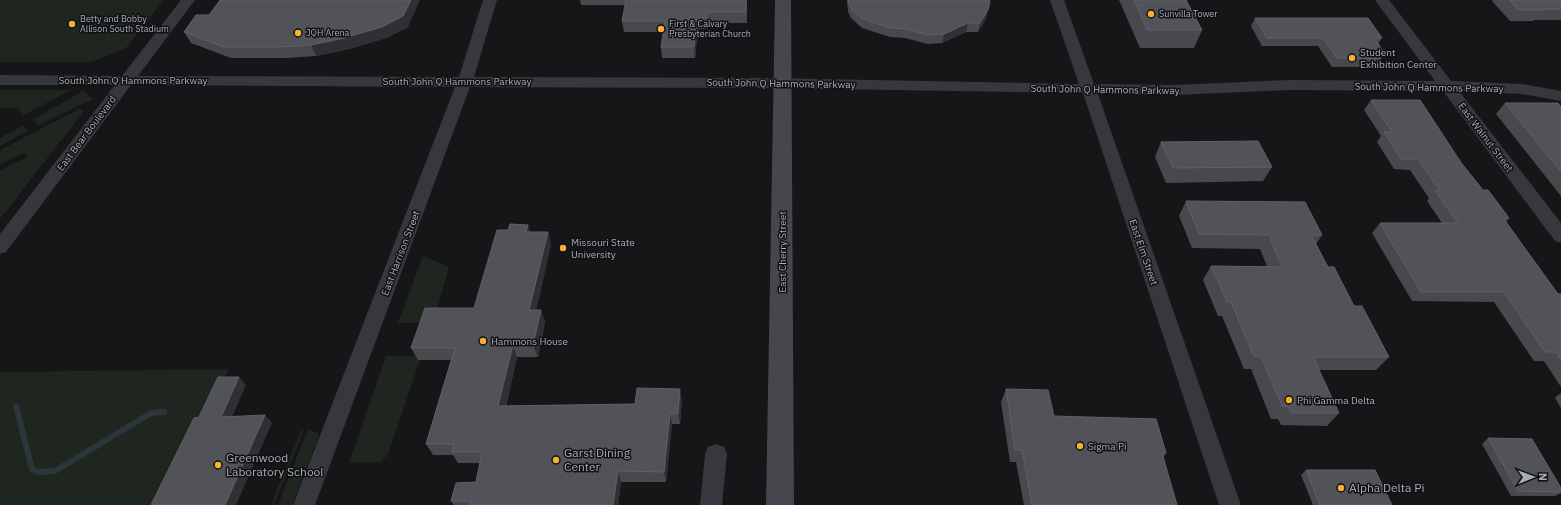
<svg xmlns="http://www.w3.org/2000/svg" width="1561" height="505" font-family="'IBM Plex Sans',sans-serif">
  <style>
    .green { fill: #1e261f }
    .lines { fill: none; stroke-linecap: round; stroke-linejoin: round }
    .stream { stroke: #2c353c; stroke-width: 6 }
    .street { fill: #37383d; fill-rule: evenodd }
    .secondary { fill: #45474d; fill-rule: evenodd }
    .wall { fill: #47494d }
    .shaded-wall { fill: #2f3033 }
    .building { fill: #525359; stroke: #5f6168 }
    .poi-dot { fill: #f2b134; stroke: #111113; stroke-width: 1.5 }
    .labels { text-anchor: middle; stroke-width: 3; stroke-linejoin: round; paint-order: stroke }
    .far-poi-label { font-size: 9px; fill: #a8adb8; stroke: #111113; text-anchor: start }
    .poi-label { font-size: 10px; fill: #a8adb8; stroke: #111113; text-anchor: start }
    .street-label { font-size: 10px; fill: #a8adb8; stroke: #111113 }
    .near-poi-label { font-size: 12px; fill: #a8adb8; stroke: #111113; text-anchor: start }
  </style>
  <rect width="100%" height="100%" fill="#161618"/>
  <path class="green" d="M 0,0 L 164,0 L 126,48 L 92,62 L 0,62 Z
    M 0,90 L 71,90 L 24,115 L 17,108 L 0,108 Z
    M 83,91 L 93,99 L 39,125 L 32,120 Z
    M 79,109 L 84,111 L 0,219 L 0,191 L 2,189 L 0,189 L 0,170 L 28,157 L 24,153 L 0,164 L 0,150 Z
    M 23,125 L 29,131 L 0,146 L 0,138 Z
    M 423,256 L 449,267 L 434,320 L 430,323 L 398,323 Z
    M 386,356 L 420,356 L 419,359 L 420,360 L 387,457 L 384,457 L 381,462 L 349,463 Z
    M 229,369 L 164,505 L 0,505 L 0,372 Z
    M 308,429 L 318,433 L 318,438 L 292,505 L 278,505 Z
    M 304,430 L 274,505 L 271,505 L 301,431 Z"/>
  <g class="lines">
    <path class="stream" d="M 16,406 L 32,469 L 39,472 L 55,471 L 151,413 L 164,412"/>
    <path class="street" d="M 181,0 L 195,0 L 138,76 L 459,77 L 483,0 L 497,0 L 474,77 L 765,78 L 1079,84 L 1050,0 L 1064,0 L 1094,84 L 1174,85 L 1290,80 L 1435,81 L 1375,0 L 1389,0 L 1451,81 L 1522,84 L 1561,91 L 1561,101 L 1522,94 L 1459,91 L 1561,223 L 1561,243 L 1555,241 L 1443,91 L 1290,90 L 1174,95 L 1098,94 L 1241,505 L 1219,505 L 1083,93 L 765,88 L 470,87 L 315,505 L 293,505 L 455,87 L 131,85 L 6,252 L 0,254 L 0,234 L 115,85 L 0,85 L 0,75 L 122,76 Z
      M 716,444 L 724,447 L 727,454 L 722,505 L 700,505 L 705,454 L 708,447 Z"/>
    <path class="secondary" d="M 775,0 L 791,0 L 794,505 L 766,505 Z"/>
  </g>
  <path class="wall" d="M 580,0 L 747,0 L 747,23 L 708,23 L 708,29 L 698,29 L 695,58 L 662,58 L 661,47 L 663,32 L 624,32 L 622,21 L 625,5 L 581,5 Z
    M 847,0 L 989,0 L 986,19 L 978,32 L 966,32 L 942,43 L 928,44 L 905,38 L 890,37 L 862,28 L 851,18 L 848,12 Z
    M 1119,0 L 1186,0 L 1202,30 L 1194,48 L 1140,48 Z
    M 1493,0 L 1561,0 L 1561,20 L 1534,20 L 1533,21 L 1510,21 L 1492,1 Z
    M 1255,18 L 1382,38 L 1378,44 L 1384,52 L 1381,58 L 1381,59 L 1376,67 L 1332,67 L 1318,46 L 1262,46 L 1251,26 Z
    M 408,27 L 386,38 L 349,49 L 316,56 L 287,58 L 231,58 L 191,43 L 184,32 Z
    M 1371,100 L 1462,164 L 1483,190 L 1509,218 L 1506,222 L 1558,294 L 1561,294 L 1561,387 L 1544,361 L 1534,361 L 1494,302 L 1412,301 L 1372,233 L 1380,223 L 1442,223 L 1427,201 L 1429,198 L 1410,170 L 1394,169 L 1377,142 L 1381,136 L 1364,110 Z
    M 1505,103 L 1561,107 L 1561,196 L 1496,114 Z
    M 1161,142 L 1272,167 L 1263,181 L 1166,183 L 1155,157 Z
    M 1186,201 L 1322,235 L 1316,244 L 1328,267 L 1354,306 L 1389,357 L 1376,370 L 1319,370 L 1339,413 L 1327,426 L 1281,425 L 1278,419 L 1271,419 L 1251,369 L 1244,369 L 1222,316 L 1218,316 L 1203,280 L 1211,266 L 1267,266 L 1260,249 L 1192,248 L 1179,216 Z
    M 528,225 L 530,232 L 548,232 L 551,244 L 536,310 L 541,310 L 545,322 L 538,357 L 517,357 L 506,406 L 635,404 L 682,400 L 680,424 L 672,424 L 666,482 L 621,482 L 618,505 L 454,505 L 451,501 L 476,482 L 480,463 L 458,463 L 453,455 L 433,455 L 426,444 L 451,360 L 418,360 L 411,348 L 474,308 Z
    M 1006,389 L 1054,416 L 1166,453 L 1163,458 L 1177,505 L 1024,505 L 1016,462 L 1010,462 L 1001,402 Z
    M 1561,393 L 1561,408 L 1555,398 Z
    M 1488,438 L 1561,488 L 1561,493 L 1555,496 L 1511,496 L 1482,444 Z
    M 1306,470 L 1392,505 L 1313,505 L 1301,475 Z"/>
  <path class="shaded-wall" d="M 411,0 L 420,0 L 408,27 L 386,38 L 349,49 L 316,56 L 311,45 Z
    M 988,10 L 986,19 L 978,32 L 980,23 Z
    M 707,12 L 708,23 L 708,29 L 707,18 Z
    M 697,18 L 698,29 L 695,58 L 694,47 Z
    M 968,23 L 966,32 L 942,43 L 944,34 Z
    M 528,225 L 532,237 L 526,232 Z
    M 548,232 L 551,244 L 534,322 L 529,310 Z
    M 541,310 L 545,322 L 538,357 L 533,345 Z
    M 513,345 L 517,357 L 503,417 L 498,406 Z
    M 239,377 L 246,385 L 229,424 L 221,417 Z
    M 680,389 L 682,400 L 680,424 L 678,414 Z
    M 670,413 L 672,424 L 666,482 L 664,472 Z
    M 265,415 L 272,423 L 236,505 L 225,505 Z
    M 618,471 L 621,482 L 618,505 L 613,505 Z"/>
  <path class="building" d="M 220,0 L 411,0 L 403,16 L 382,27 L 344,38 L 311,45 L 281,47 L 224,47 L 184,32 L 196,15 L 209,15 Z
    M 626,0 L 746,0 L 746,12 L 707,12 L 707,18 L 697,18 L 694,47 L 661,47 L 665,21 L 622,21 Z
    M 848,0 L 989,0 L 990,1 L 988,10 L 980,23 L 968,23 L 944,34 L 929,35 L 906,29 L 891,28 L 863,19 L 852,10 L 849,3 Z
    M 1134,0 L 1186,0 L 1202,30 L 1147,30 Z
    M 1509,0 L 1561,0 L 1561,9 L 1541,9 L 1542,10 L 1518,10 Z
    M 1255,18 L 1368,18 L 1382,38 L 1374,38 L 1384,52 L 1376,52 L 1381,59 L 1337,58 L 1323,38 L 1267,38 Z
    M 1371,100 L 1420,100 L 1462,164 L 1483,190 L 1488,190 L 1509,218 L 1503,218 L 1558,294 L 1561,294 L 1561,360 L 1556,352 L 1545,352 L 1504,292 L 1421,292 L 1380,223 L 1458,223 L 1435,191 L 1440,191 L 1418,159 L 1401,159 L 1384,132 L 1392,132 Z
    M 1505,103 L 1558,103 L 1561,107 L 1561,172 Z
    M 1258,141 L 1272,167 L 1173,168 L 1161,142 Z
    M 1186,201 L 1305,202 L 1322,235 L 1311,235 L 1328,267 L 1334,267 L 1354,306 L 1362,306 L 1389,357 L 1313,357 L 1339,413 L 1292,413 L 1289,407 L 1282,406 L 1261,356 L 1254,356 L 1231,302 L 1227,302 L 1211,266 L 1282,267 L 1269,235 L 1199,234 Z
    M 510,224 L 528,225 L 526,232 L 548,232 L 529,310 L 541,310 L 533,345 L 513,345 L 498,406 L 635,404 L 637,388 L 680,389 L 678,414 L 670,413 L 664,472 L 618,471 L 613,505 L 470,505 L 471,501 L 451,501 L 456,483 L 476,482 L 482,452 L 452,452 L 454,444 L 426,444 L 455,348 L 411,348 L 425,308 L 474,308 L 497,230 L 508,230 Z
    M 218,377 L 239,377 L 221,417 L 265,415 L 225,505 L 151,505 L 194,418 L 199,417 Z
    M 1006,389 L 1048,390 L 1054,416 L 1156,419 L 1166,453 L 1162,453 L 1177,505 L 1032,505 L 1022,450 L 1015,450 Z
    M 1488,438 L 1532,439 L 1561,488 L 1561,492 L 1518,491 Z
    M 1306,470 L 1375,470 L 1392,505 L 1320,505 Z"/>
  <g class="poi-dot">
    <circle cx="1151" cy="14" r="4"/>
    <circle cx="72" cy="24" r="4"/>
    <circle cx="661" cy="29" r="4"/>
    <circle cx="298" cy="33" r="4"/>
    <circle cx="1352" cy="58" r="4"/>
    <circle cx="563" cy="248" r="4"/>
    <circle cx="483" cy="341" r="4"/>
    <circle cx="1289" cy="400" r="4"/>
    <circle cx="1080" cy="446" r="4"/>
    <circle cx="556" cy="460" r="4"/>
    <circle cx="218" cy="465" r="4"/>
    <circle cx="1341" cy="488" r="4"/>
  </g>
  <g class="labels">
    <g class="far-poi-label">
      <text x="1159" y="17">Sunvilla Tower</text>
      <text x="80" y="22">Betty and Bobby<tspan x="80" dy="10">Allison South Stadium</tspan></text>
      <text x="669" y="27">First &amp; Calvary<tspan x="669" dy="10">Presbyterian Church</tspan></text>
      <text x="306" y="36">JQH Arena</text>
    </g>
    <g class="poi-label">
      <text x="1360" y="56">Student<tspan x="1360" dy="12">Exhibition Center</tspan></text>
      <text x="571" y="246">Missouri State<tspan x="571" dy="12">University</tspan></text>
      <text x="491" y="345">Hammons House</text>
      <text x="1297" y="404">Phi Gamma Delta</text>
      <text x="1088" y="450">Sigma Pi</text>
    </g>
    <g class="street-label">
      <text x="133" y="84">South John Q Hammons Parkway</text>
      <text x="457" y="85">South John Q Hammons Parkway</text>
      <text transform="translate(781 83) rotate(1)" y="4">South John Q Hammons Parkway</text>
      <text transform="translate(1429 87) rotate(1)" y="4">South John Q Hammons Parkway</text>
      <text transform="translate(1105 89) rotate(1)" y="4">South John Q Hammons Parkway</text>
      <text transform="translate(86 133) rotate(-53)" y="4">East Bear Boulevard</text>
      <text transform="translate(1486 137) rotate(53)" y="4">East Walnut Street</text>
      <text transform="translate(782 252) rotate(-90)" y="4">East Cherry Street</text>
      <text transform="translate(1144 252) rotate(71)" y="4">East Elm Street</text>
      <text transform="translate(400 253) rotate(-69)" y="4">East Harrison Street</text>
    </g>
    <g class="near-poi-label">
      <text x="564" y="457">Garst Dining<tspan x="564" dy="14">Center</tspan></text>
      <text x="226" y="462">Greenwood<tspan x="226" dy="14">Laboratory School</tspan></text>
      <text x="1349" y="492">Alpha Delta Pi</text>
    </g>
  </g>
  <g transform="translate(1533 477) rotate(89)" stroke="#111113" stroke-width="3" paint-order="stroke">
  <path d="M0-3L7 15L0 10L-7 15Z" fill="#a8adb8"/>
  <text y="-6" font-size="11" font-weight="bold" text-anchor="middle" fill="#a8adb8">N</text>
  </g>
</svg>
